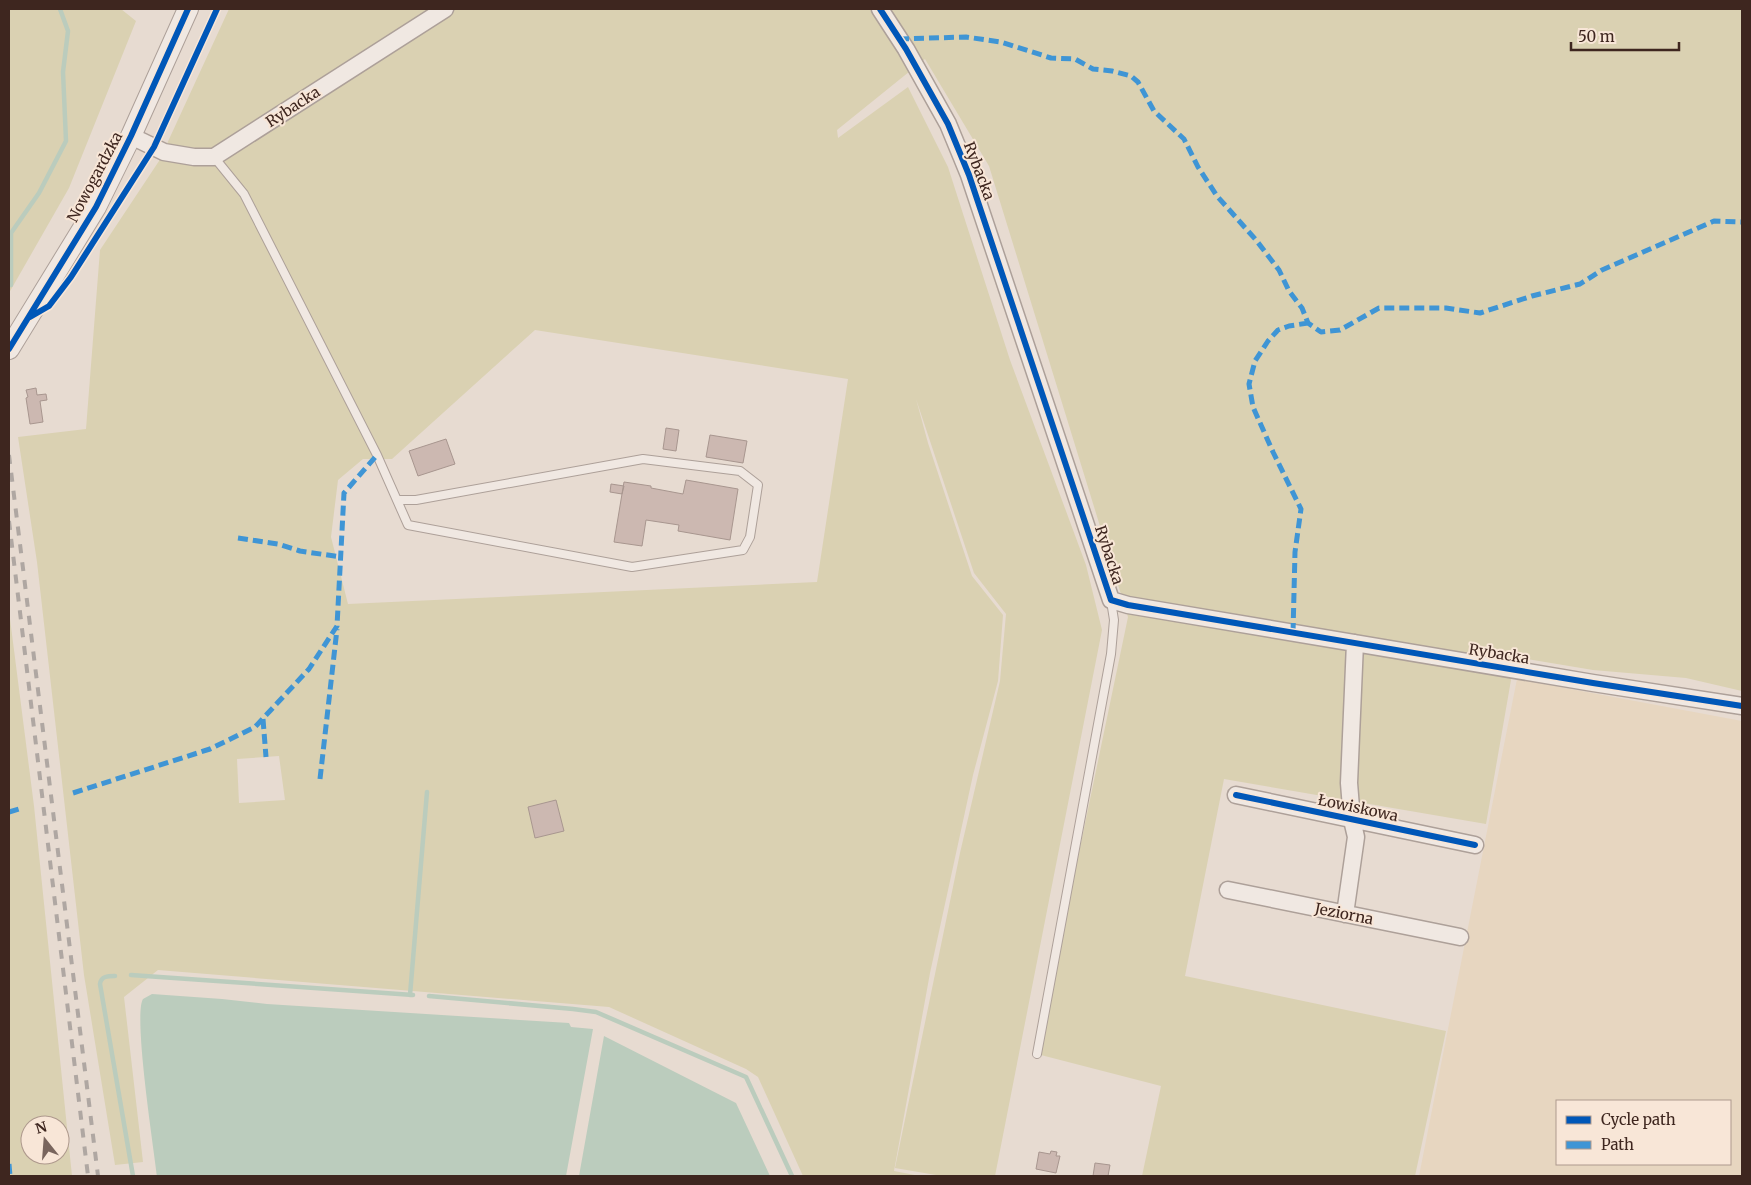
<svg xmlns="http://www.w3.org/2000/svg" width="1751" height="1185" font-family="Merriweather,serif">
  <style>
    .farmland { fill: #e7d6c0; fill-rule: evenodd }
    .green { fill: #dad1b2; fill-rule: evenodd }
    .water { fill: #bbccbd }
    .lines { fill: none; stroke-linecap: round; stroke-linejoin: round }
    .stream { stroke: #bbccbd; stroke-width: 4.5 }
    .building { fill: #ccb8b1; stroke: #a8968f }
    .service-casing { stroke: #ada099; stroke-width: 10 }
    .minor-casing { stroke: #ada099; stroke-width: 19 }
    .tertiary-casing { stroke: #ada099; stroke-width: 22 }
    .service { stroke: #f0e8e2; stroke-width: 8 }
    .minor { stroke: #f0e8e2; stroke-width: 16 }
    .tertiary { stroke: #f0e8e2; stroke-width: 20 }
    .rail { stroke: #afa7a2; stroke-width: 4; stroke-dasharray: 9 9; stroke-linecap: butt }
    .quiet { stroke: #3f95d5; stroke-width: 5; stroke-dasharray: 10 5; stroke-linecap: butt }
    .cycleway-casing { stroke: #f8e6d7; stroke-width: 9 }
    .cycleway { stroke: #0057b8; stroke-width: 6 }
    .labels { text-anchor: middle; stroke-width: 4; stroke-linejoin: round; paint-order: stroke }
    .street-label { font-size: 15px; fill: #3e261f; stroke: #f8e6d7 }
  </style>
  <rect width="100%" height="100%" fill="#e7dbd1"/>
  <path class="farmland" d="M 1517,679 L 1742,721 L 1742,1176 L 1419,1176 ZM 1557,1101 L 1730,1101 L 1730,1164 L 1557,1164 Z"/>
  <path class="green" d="M 9,9 L 121,9 L 136,21 L 69,188 L 9,293 Z
    M 229,9 L 1742,9 L 1742,691 L 1686,678 L 1593,670 L 1515,657 L 1486,824 L 1224,779 L 1185,976 L 1446,1031 L 1415,1176 L 1142,1176 L 1161,1086 L 1037,1054 L 1128,617 L 989,166 L 925,59 L 837,130 L 838,138 L 908,87 L 948,167 L 1010,360 L 1086,565 L 1102,630 L 995,1176 L 942,1176 L 895,1168 L 960,853 L 1000,681 L 1006,614 L 974,573 L 916,399 L 928,443 L 972,576 L 1003,615 L 998,681 L 973,775 L 930,973 L 894,1171 L 920,1176 L 803,1176 L 758,1077 L 746,1069 L 609,1007 L 158,970 L 124,997 L 143,1162 L 115,1165 L 84,975 L 37,562 L 18,437 L 86,429 L 100,250 L 159,161 ZM 535,330 L 848,379 L 817,582 L 348,604 L 331,537 L 338,480 L 363,459 L 392,459 ZM 279,756 L 285,800 L 239,803 L 237,759 Z
    M 9,611 L 34,806 L 72,1176 L 9,1176 ZM 30,1125 L 60,1125 L 60,1155 L 30,1155 Z"/>
  <path class="water" d="M 152,994 L 222,999 L 267,1004 L 569,1023 L 571,1027 L 593,1029 L 566,1176 L 157,1176 C 154,1149 133,1015 143,999 Z
    M 604,1036 L 736,1103 L 770,1176 L 579,1176 Z"/>
  <g class="lines">
    <path class="stream" d="M 9,285 L 11,285 L 11,233 L 39,193 L 66,141 L 63,72 L 68,31 L 60,9
      M 131,975 L 413,995
      M 115,976 C 108,976 101,976 100,984 L 133,1176
      M 410,995 L 427,792
      M 429,996 L 573,1009 L 596,1012 L 746,1077 L 792,1176"/>
  </g>
  <path class="building" d="M 36,388 L 37,395 L 46,394 L 47,400 L 40,401 L 43,422 L 30,424 L 26,398 L 28,397 L 26,390 Z
    M 666,428 L 679,430 L 676,451 L 663,449 Z
    M 710,435 L 747,441 L 743,463 L 706,457 Z
    M 446,439 L 455,464 L 418,476 L 409,451 Z
    M 686,480 L 738,489 L 730,540 L 678,531 L 679,525 L 646,520 L 642,546 L 614,542 L 624,482 L 651,486 L 651,488 L 683,494 Z
    M 611,484 L 624,486 L 622,494 L 610,492 Z
    M 556,800 L 564,831 L 535,838 L 528,807 Z
    M 1051,1151 L 1057,1152 L 1056,1156 L 1060,1156 L 1056,1173 L 1036,1169 L 1039,1152 L 1050,1154 Z
    M 1095,1163 L 1110,1165 L 1108,1176 L 1093,1176 Z"/>
  <g class="lines">
    <g class="service-casing">
      <path id="service" d="M 214,157 L 244,194 L 377,455 L 408,525 L 632,567 L 743,550 L 750,537 L 758,485 L 740,471 L 643,459 L 416,500 L 397,500
        M 1037,1054 L 1111,654 L 1114,620 L 1111,601"/>
    </g>
    <g class="minor-casing">
      <path id="minor" d="M 880,9 L 906,49 L 948,124 L 969,175 L 1111,600 L 1128,605 L 1593,683 L 1742,706
        M 131,136 L 164,152 L 194,157 L 214,157 L 445,9
        M 1236,795 L 1475,845
        M 1228,890 L 1460,937
        M 1345,914 L 1356,837 L 1352,820 L 1349,783 L 1355,643"/>
    </g>
    <g class="tertiary-casing">
      <path id="tertiary" d="M 9,349 L 96,207 L 131,136 L 188,9"/>
    </g>
    <use href="#service" class="service"/>
    <use href="#minor" class="minor"/>
    <use href="#tertiary" class="tertiary"/>
    <path class="rail" d="M 9,455 L 98,1176
      M 9,521 L 88,1176"/>
    <path class="quiet" d="M 899,39 L 966,37 L 1001,42 L 1051,58 L 1075,59 L 1093,69 L 1112,71 L 1131,76 L 1138,82 L 1154,111 L 1184,139 L 1198,167 L 1217,196 L 1256,240 L 1279,270 L 1289,291 L 1302,308 L 1308,323 L 1321,332 L 1340,330 L 1379,308 L 1446,308 L 1480,313 L 1532,296 L 1580,284 L 1602,270 L 1714,221 L 1742,222
      M 238,538 L 278,544 L 300,551 L 341,557
      M 1293,633 L 1295,552 L 1301,509 L 1273,452 L 1253,407 L 1249,384 L 1255,361 L 1268,341 L 1278,330 L 1289,326 L 1308,323
      M 263,719 L 266,757
      M 320,779 L 337,629
      M 73,793 L 210,749 L 255,727 L 309,669 L 337,626 L 344,493 L 377,455
      M 9,812 L 19,809
      M 9,1164 L 10,1176"/>
    <g class="cycleway-casing">
      <path id="cycleway" d="M 880,9 L 906,49 L 948,124 L 969,175 L 1111,600 L 1128,605 L 1593,683 L 1742,706
        M 30,317 L 49,306 L 71,277 L 154,147 L 217,9
        M 9,349 L 96,207 L 131,136 L 188,9
        M 1236,795 L 1475,845"/>
    </g>
    <use href="#cycleway" class="cycleway"/>
  </g>
  <g class="labels">
    <g class="street-label">
      <text transform="translate(293 107) rotate(-33)" y="5">Rybacka</text>
      <text transform="translate(979 171) rotate(69)" y="5">Rybacka</text>
      <text transform="translate(95 177) rotate(-62)" y="5">Nowogardzka</text>
      <text transform="translate(1109 555) rotate(72)" y="5">Rybacka</text>
      <text transform="translate(1499 654) rotate(9)" y="5">Rybacka</text>
      <text transform="translate(1358 808) rotate(12)" y="5">Łowiskowa</text>
      <text transform="translate(1344 914) rotate(11)" y="5">Jeziorna</text>
    </g>
  </g>
  <rect width="1751" height="1185" fill="none" stroke="#3e261f" stroke-width="20"/>
  <rect x="1556" y="1100" width="175" height="65" fill="#f8e6d7" stroke="#ae998d"/>
  <rect x="1566" y="1116" width="25" height="8" fill="#0057b8" stroke="#ae998d"/>
  <text x="1601" y="1125" font-size="15" fill="#3e261f">Cycle path</text>
  <rect x="1566" y="1141" width="25" height="8" fill="#3f95d5" stroke="#ae998d"/>
  <text x="1601" y="1150" font-size="15" fill="#3e261f">Path</text>
  <g transform="translate(45 1140) rotate(343)"><circle r="24" fill="#f8e6d7" stroke="#ae998d"/>
  <path d="M0-4L9 19L0 12L-9 19Z" fill="#79655d"/>
  <text y="-8" font-size="14" font-weight="bold" text-anchor="middle" fill="#3e261f">N</text>
  </g>
  <path d="M1571 42v8h108v-8" fill="none" stroke="#3e261f" stroke-width="2.5"/>
  <text x="1578" y="42" font-size="15" fill="#3e261f" stroke="#f8e6d7" stroke-width="4" paint-order="stroke">50 m</text>
</svg>
